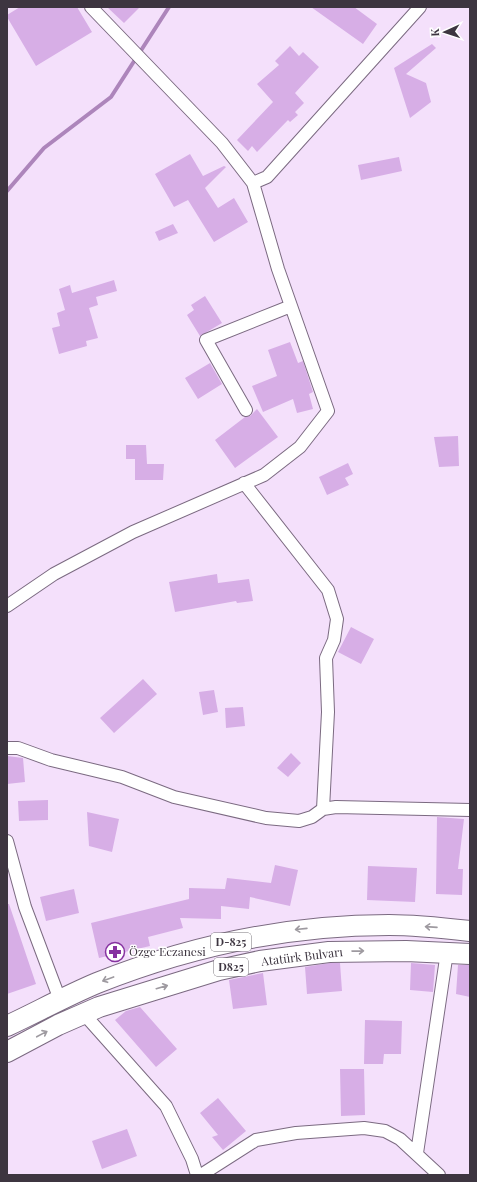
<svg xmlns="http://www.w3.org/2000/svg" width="477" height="1182" font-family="'Playfair Display',serif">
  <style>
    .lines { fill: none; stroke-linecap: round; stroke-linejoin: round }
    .stream { stroke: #ad85bb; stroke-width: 4 }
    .building { fill: #d7aee6 }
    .minor-casing { stroke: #7b6a81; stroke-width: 14 }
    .trunk-casing { stroke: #7b6a81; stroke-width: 22 }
    .minor { stroke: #fff; stroke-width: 12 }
    .trunk { stroke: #fff; stroke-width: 20 }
    .oneway { stroke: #9e9aa0 }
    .labels { text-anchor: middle; stroke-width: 3; stroke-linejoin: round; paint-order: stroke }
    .shield { fill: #fff; stroke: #777279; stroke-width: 1 }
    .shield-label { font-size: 11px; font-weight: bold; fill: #3d3540 }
    .poi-label { font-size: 12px; fill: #3d3540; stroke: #fff; text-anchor: start }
    .street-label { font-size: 12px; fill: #3d3540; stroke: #fff }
  </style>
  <rect width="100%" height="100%" fill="#f4e0fb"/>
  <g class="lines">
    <path class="stream" d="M 7,191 L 44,148 L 111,97 L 169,7"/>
  </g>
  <path class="building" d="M 20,7 L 77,7 L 92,32 L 36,66 L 7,17 L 7,15 Z
    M 107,7 L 140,7 L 124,23 Z
    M 311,7 L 354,7 L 377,24 L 363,44 Z
    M 432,44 L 436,48 L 406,74 L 426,83 L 431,102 L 410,118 L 394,68 Z
    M 290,46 L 299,56 L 303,52 L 319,67 L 295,93 L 304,103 L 295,112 L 298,115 L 290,122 L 288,120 L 257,152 L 252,146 L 248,151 L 237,140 L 273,102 L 257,84 L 279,65 L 275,61 Z
    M 190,154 L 203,176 L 224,166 L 226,167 L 205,188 L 218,208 L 234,198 L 248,222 L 214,242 L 188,200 L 174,207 L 155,174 Z
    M 399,157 L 402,171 L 361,180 L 358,165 Z
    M 173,224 L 178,233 L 159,241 L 155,232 Z
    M 114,280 L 117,291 L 96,297 L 98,305 L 89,308 L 98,338 L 86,341 L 87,346 L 59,354 L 52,328 L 60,326 L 57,313 L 65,310 L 59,289 L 70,285 L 72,293 Z
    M 205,296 L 222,323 L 200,336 L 187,315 L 194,310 L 191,305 Z
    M 290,342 L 298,363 L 303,361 L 313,392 L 309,394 L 313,409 L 297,413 L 293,399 L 263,412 L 252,386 L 277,376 L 268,350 Z
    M 210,363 L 222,384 L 198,399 L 185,378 Z
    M 257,409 L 278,437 L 235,468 L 215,440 L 245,417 L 250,416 Z
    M 458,436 L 459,466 L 439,467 L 434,437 Z
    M 126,445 L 146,445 L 147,464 L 164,464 L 163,480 L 135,480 L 135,459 L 126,459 Z
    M 348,463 L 353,474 L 345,478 L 349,485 L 327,495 L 319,477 Z
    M 217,574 L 218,583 L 249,579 L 253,601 L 237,603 L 236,601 L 175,612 L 169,582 Z
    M 351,627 L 374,639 L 361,664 L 338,652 Z
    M 143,679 L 157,694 L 114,733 L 100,718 Z
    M 214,690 L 218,712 L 203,715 L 199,692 Z
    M 243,707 L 245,726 L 226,728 L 225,708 Z
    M 291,753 L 301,763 L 288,777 L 277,768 Z
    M 7,756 L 23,758 L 25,782 L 7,784 Z
    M 48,800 L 48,820 L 19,821 L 18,801 Z
    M 87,812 L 119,819 L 112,852 L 89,846 Z
    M 437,817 L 464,819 L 458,869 L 463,869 L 462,895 L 436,894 Z
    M 275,865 L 298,870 L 290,906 L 250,897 L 249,909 L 221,906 L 221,919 L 180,918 L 183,928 L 148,937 L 150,946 L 99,958 L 91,923 L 189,899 L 189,888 L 225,889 L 227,878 L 271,883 Z
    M 368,866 L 417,868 L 415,902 L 367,900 Z
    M 74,889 L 79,913 L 46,921 L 40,897 Z
    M 7,904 L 9,904 L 36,984 L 7,994 Z
    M 330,963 L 340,963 L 342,991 L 307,994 L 305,967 Z
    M 411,963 L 435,965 L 433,992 L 410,990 Z
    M 458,965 L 470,965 L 470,997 L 456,994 Z
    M 263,973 L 267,1005 L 233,1009 L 229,980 Z
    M 140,1007 L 177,1049 L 156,1067 L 115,1020 L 126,1011 Z
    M 365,1020 L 402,1021 L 401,1054 L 384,1054 L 383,1064 L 364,1064 Z
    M 340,1069 L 364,1069 L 365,1115 L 341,1116 Z
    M 218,1098 L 246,1131 L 223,1150 L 212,1137 L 218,1135 L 200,1113 Z
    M 127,1129 L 137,1156 L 102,1169 L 92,1141 Z"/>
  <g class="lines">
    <g class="minor-casing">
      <path id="minor" d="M 253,183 L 267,177 L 420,7
        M 246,410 L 206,340 L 291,306
        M 244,483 L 328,590 L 337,619 L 334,640 L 326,658 L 328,712 L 323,809
        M 7,606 L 54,574 L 133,532 L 264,475 L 300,447 L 328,411 L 278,269 L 253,183 L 222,143 L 91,7
        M 7,748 L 18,748 L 51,760 L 122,777 L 174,797 L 266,818 L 299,821 L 312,817 L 323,809 L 336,807 L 470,810
        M 7,841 L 25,907 L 60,1000
        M 84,1014 L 166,1106 L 192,1159 L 197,1175
        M 417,1153 L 447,952
        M 201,1175 L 256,1140 L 296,1133 L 364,1128 L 385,1131 L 400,1139 L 439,1175"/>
    </g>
    <g class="trunk-casing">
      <path id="trunk" d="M 7,1026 C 37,1012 66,996 97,983 C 190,946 288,925 389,925 C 416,925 443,928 470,931
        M 7,1052 L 58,1025 L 99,1007 L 219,970 L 260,961 L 329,952 L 406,951 L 470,954"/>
    </g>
    <use href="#minor" class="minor"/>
    <use href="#trunk" class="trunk"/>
  </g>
  <defs><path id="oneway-shaft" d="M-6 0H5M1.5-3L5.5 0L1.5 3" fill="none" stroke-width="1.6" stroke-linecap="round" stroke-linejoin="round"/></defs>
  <g class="oneway">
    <use href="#oneway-shaft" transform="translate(431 927) rotate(-176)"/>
    <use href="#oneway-shaft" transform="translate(301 929) rotate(174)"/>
    <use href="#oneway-shaft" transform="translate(358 951) rotate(-1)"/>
    <use href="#oneway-shaft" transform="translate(108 979) rotate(160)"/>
    <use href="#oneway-shaft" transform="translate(162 987) rotate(-16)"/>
    <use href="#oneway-shaft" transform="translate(42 1034) rotate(-28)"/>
  </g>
  <defs>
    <g id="pharmacy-ring" transform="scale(1)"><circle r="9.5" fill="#fff" stroke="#8632a0" stroke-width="1.5"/><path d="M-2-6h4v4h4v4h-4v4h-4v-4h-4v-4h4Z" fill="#8632a0"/></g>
  </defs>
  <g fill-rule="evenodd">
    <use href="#pharmacy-ring" x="115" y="952"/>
  </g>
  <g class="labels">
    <g class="shield">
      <rect x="211" y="933" width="40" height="18" rx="3"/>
      <rect x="214" y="958" width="34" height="18" rx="3"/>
    </g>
    <g class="shield-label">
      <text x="231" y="946">D-825</text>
      <text x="231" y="971">D825</text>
    </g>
    <g class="poi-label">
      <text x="129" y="956">Özge Eczanesi</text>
    </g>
    <g class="street-label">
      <text transform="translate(302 957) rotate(-7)" y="4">Atatürk Bulvarı</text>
    </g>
  </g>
  <rect width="477" height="1182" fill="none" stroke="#3d3540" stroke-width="16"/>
  <g transform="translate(445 32) rotate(267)" stroke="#ffffff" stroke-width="3" paint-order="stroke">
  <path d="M0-3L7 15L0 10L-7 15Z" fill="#3d3540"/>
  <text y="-6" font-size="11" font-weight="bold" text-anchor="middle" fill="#3d3540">K</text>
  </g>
</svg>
